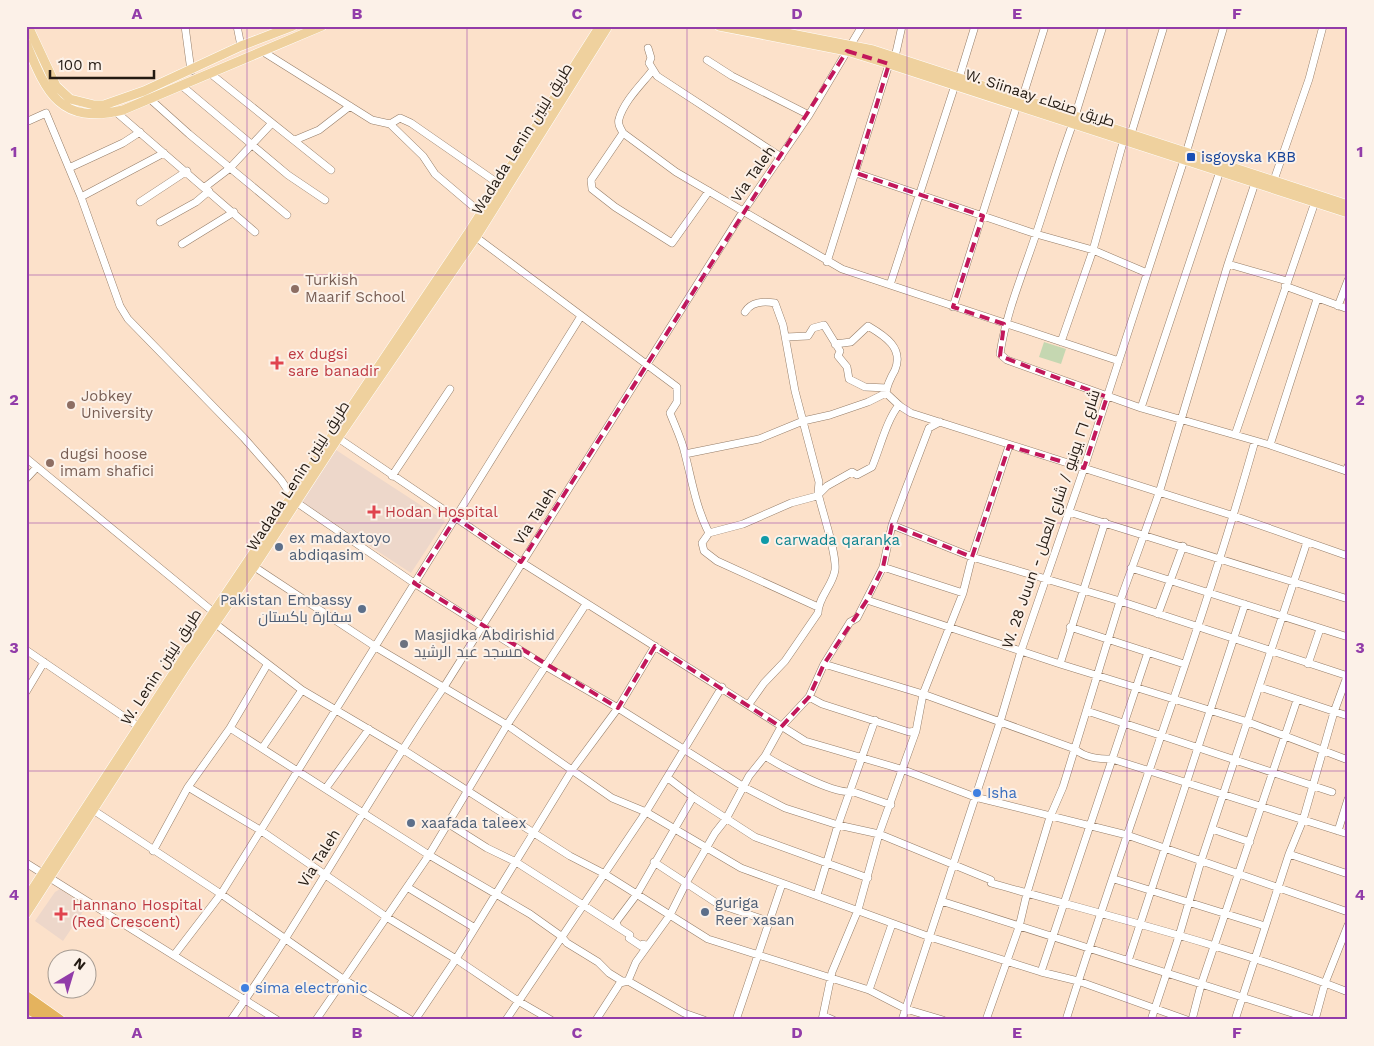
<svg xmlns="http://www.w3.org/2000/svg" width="1374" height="1046" font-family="'Work Sans',Cairo,sans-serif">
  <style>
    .medical { fill: #edd7ca }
    .green { fill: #c5d7b1 }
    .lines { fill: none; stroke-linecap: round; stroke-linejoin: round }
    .minor-casing { stroke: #957d68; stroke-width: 8 }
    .major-casing { stroke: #fff; stroke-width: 10 }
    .highway-casing { stroke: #fff; stroke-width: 11 }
    .minor { stroke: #fff; stroke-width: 7 }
    .major { stroke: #efd19e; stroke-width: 9 }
    .highway { stroke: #e4b35e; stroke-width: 10 }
    .marked { fill: none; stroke: #c2185b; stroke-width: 4; stroke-dasharray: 10 6; stroke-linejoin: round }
    .grid { fill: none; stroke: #923ca9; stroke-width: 1; stroke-opacity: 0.55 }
    .transit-dot { fill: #1a4fb4; stroke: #fcf1e8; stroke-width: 2 }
    .education-dot { fill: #8d6e63; stroke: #fcf1e8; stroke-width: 2 }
    .health-dot { fill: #e0444e; stroke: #fcf1e8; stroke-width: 2 }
    .culture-dot { fill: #0f9aa8; stroke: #fcf1e8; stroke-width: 2 }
    .service-dot { fill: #5c6f8a; stroke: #fcf1e8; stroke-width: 2 }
    .worship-dot { fill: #6b7280; stroke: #fcf1e8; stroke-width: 2 }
    .shop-dot { fill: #3f7fe0; stroke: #fcf1e8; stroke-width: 2 }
    .labels { text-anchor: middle; stroke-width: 4; stroke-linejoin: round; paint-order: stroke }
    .street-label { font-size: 15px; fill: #231a12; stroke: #fcf1e8 }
    .transit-label { font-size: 15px; fill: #164399; stroke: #fcf1e8; text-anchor: start }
    .education-label { font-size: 15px; fill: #785e54; stroke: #fcf1e8; text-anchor: start }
    .health-label { font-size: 15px; fill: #be3a42; stroke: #fcf1e8; text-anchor: start }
    .service-label { font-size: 15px; fill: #4e5e75; stroke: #fcf1e8; text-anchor: start }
    .culture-label { font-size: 15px; fill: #0d838f; stroke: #fcf1e8; text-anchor: start }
    .worship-label { font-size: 15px; fill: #5b616d; stroke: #fcf1e8; text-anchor: start }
    .shop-label { font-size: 15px; fill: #366cbe; stroke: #fcf1e8; text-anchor: start }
    .neatline { fill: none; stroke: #923ca9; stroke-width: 2 }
    .grid-label { font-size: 16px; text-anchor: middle; font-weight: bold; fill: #923ca9 }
  </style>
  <rect width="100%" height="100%" fill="#fce1ca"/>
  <path class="medical" d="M 336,450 L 445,521 L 411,573 L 302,502 Z
    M 60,889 L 86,907 L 63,941 L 35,921 L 55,892 Z"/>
  <path class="green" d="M 1044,342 L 1066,349 L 1061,364 L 1039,357 Z"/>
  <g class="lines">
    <g class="minor-casing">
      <path id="minor" d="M 185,26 L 191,71
        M 237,26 L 241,46
        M 648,48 L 651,58 L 649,63 L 657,76 L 781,157
        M 262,51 L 372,120 L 390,124 L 423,156 L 435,174 L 481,213
        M 895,57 L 902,26
        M 707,60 L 732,76 L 809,115
        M 652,71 C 641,85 624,101 619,119 C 617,124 621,129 623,133 L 676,172 L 842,269 L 1119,361
        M 211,74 L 331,170
        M 959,78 L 975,26
        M 182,86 L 288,175 L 325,200
        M 150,99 L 189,134 L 287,215
        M 1022,99 L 1045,26
        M 116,112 L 255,232
        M 1075,116 L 1103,26
        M 26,122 L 46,113 L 81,197 L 120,306 L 128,319 L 244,438 L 281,480 L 296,502 L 414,583 L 547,667 L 618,708 L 744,787 L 785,808 L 838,825 L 879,834 L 991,880 L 991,883 C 1111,917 1232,946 1348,992
        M 1073,123 C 1059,161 1048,199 1035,237 C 1022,276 1006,313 1000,354 L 1007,360 L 1141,408 L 1270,445 L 1346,471 L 1348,466
        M 390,124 L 400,118 L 411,123 L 499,184
        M 623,133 L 591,180 L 592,189 L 615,207 L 672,243 L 709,191
        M 1131,134 L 1164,26
        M 295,140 L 319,130 L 350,106
        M 69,168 L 123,143 L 140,132
        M 856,173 L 1036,234 L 1093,250 L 1147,273
        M 1274,180 L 1309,79 L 1323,26
        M 205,187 L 230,168 L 272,123
        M 81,197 L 164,153
        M 140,202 L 187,171
        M 160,222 L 196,202 L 209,191
        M 473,235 L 677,387 L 677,402 L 670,413 C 675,426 682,440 685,454 C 692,481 696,508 709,533 L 743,524 L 791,503 L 817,496 L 827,486 L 852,472 L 857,475 L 872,467 C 880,448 887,419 899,405
        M 182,244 L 234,212
        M 827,262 L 889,64
        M 1228,264 L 1287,281
        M 890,285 L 955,85
        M 1285,286 L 1348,309
        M 1338,306 L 1348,280
        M 953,307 L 1017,105
        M 745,312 C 751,302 764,301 775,303 L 783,325 L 795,391 L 819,482 L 818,493 C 822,511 837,554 835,570 C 833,585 818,598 818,613 L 785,661 L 764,683 L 749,704
        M 786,337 L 808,336 L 813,328 L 824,325 L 840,351 L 838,356 L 847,367 L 849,379 L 865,387 L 887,388
        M 1061,342 L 1093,250 L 1124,139
        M 835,344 L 851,342 L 868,326 C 885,336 904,348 895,370 C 891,377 887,384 886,393 L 900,406 L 911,413 L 1234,516 L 1348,556
        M 1141,408 L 1220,171
        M 1235,435 L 1315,202
        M 338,438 L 521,562 L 805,741 L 904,770 L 975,797 L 1127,835 L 1348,912
        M 1270,445 L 1317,299
        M 685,454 L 759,439 L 803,421 L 830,415 L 868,402 L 886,393
        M 26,458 L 217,615
        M 392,476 L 450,389
        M 26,479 L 37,467
        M 1069,512 L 1348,599
        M 892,525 L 972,557 L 1120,601 L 1348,676
        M 709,533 L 702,543 L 704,551 L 717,561 L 818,607
        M 250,564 L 379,649 L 507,725 L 612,798 L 646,812 L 741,868 L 930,937 L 1041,972 L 1078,981 L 1187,1020
        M 883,567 L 963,593
        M 1131,568 L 1348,637
        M 867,600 L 1060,664 L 1248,722 L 1348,760
        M 1158,614 L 1183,546
        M 213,622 L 302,690 L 402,749 L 570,856 L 603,873 L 708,939 L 869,990 L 906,1009 L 943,1020
        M 1070,627 L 1184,664
        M 26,650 L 142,729
        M 824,664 L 923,694 L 1075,749 C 1085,758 1099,759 1112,759 L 1348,834
        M 1060,664 L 1105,522
        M 1308,664 L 1320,629
        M 1260,687 L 1348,716
        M 26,692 L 44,662
        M 809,697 L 822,704 L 909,732 L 916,731
        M 1087,711 L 1332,792
        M 230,728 L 429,855 L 530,914 L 561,936 L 567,943 L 598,962 L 609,973 L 622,981 L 628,981 L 684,1013 L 704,1020
        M 263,747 L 302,690
        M 765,756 C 779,765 837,796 851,791 L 891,805
        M 668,778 L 693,797 L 755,837 L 868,878
        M 188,787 L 260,830 L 388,918 L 456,959 L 518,1001 L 551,1020
        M 326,788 L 369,729
        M 90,808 L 221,894 L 343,979 L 411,1020
        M 449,824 L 487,848 L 516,862 L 630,935 L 629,938 L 641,946 L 643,944 L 647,946
        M 1212,829 L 1250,842
        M 1338,831 L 1348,799
        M 153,851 L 188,787 L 230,728 L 267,665
        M 1289,854 L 1348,874
        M 654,862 L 718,904 L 771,922
        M 26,863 L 277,1020
        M 1114,879 L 1265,926
        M 407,887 L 475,928
        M 817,895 L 838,825 L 875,720
        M 941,901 L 1314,1020
        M 618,927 L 616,922 L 637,894 L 693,797
        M 175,954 L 221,894 L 581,316
        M 1128,961 L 1245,604
        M 1041,972 L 1148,652
        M 869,990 L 892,924
        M 824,1016 L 833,1020
        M 231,1020 C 307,912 369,796 444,687 L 742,213 L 809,115 L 862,26
        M 316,1020 L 429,855 L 507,725 L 586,604
        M 415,1020 L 456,959 L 572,770 L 618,708 L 655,646
        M 506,1020 L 646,812 L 722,687
        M 596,1020 L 620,983 L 628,981 L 636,962 L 670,915 L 686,883 L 715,833 L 726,819 L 749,776 L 765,756 L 781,727 L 809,697 L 824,664 L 850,622 L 857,618 L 883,567 L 892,525 L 929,428 L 940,422
        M 736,1020 L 782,884
        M 822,1020 L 832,972 L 858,910 L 879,834 L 916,731 L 923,694 L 963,593 L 972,557 L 1009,446
        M 902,1020 L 1000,722 L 1021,651 L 1084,468 L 1184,160 L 1224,26
        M 986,1020 L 1019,927 L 1027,893 L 1050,817 L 1063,787 L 1120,601 L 1159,493 L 1228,264 L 1255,183
        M 1066,1020 C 1127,826 1200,636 1255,441
        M 1151,1020 L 1179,936 L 1201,861 L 1307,542
        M 1192,1020 L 1201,985 L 1297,700
        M 1235,1020 L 1289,854 L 1303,820 L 1334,712 L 1348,674
        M 1315,1020 L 1325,983 L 1348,925"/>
    </g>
    <g class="major-casing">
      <path id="major" d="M 28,26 L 56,86 L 70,99 L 94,105 L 104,105 L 144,91 L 241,46 L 293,26
        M 719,26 L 847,51 L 889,64 L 1348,213
        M 751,26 L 873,50 L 1348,205
        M 26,43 C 47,94 60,125 123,110 L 322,26
        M 26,899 L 209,619 L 469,232 L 600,26
        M 26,914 L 184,669 L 254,567 L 338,438 L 476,237 L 608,26
        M 26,1019 L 27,1020"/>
    </g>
    <g class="highway-casing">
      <path id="highway" d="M 26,996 L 60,1020
        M 26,1008 L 48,1020"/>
    </g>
    <use href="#minor" class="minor"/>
    <use href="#major" class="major"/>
    <use href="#highway" class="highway"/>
  </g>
  <path class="marked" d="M 847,51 L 889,64 L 856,173 L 983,216 L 953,307 L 1004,324 L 1000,356 L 1107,397 L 1084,468 L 1009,446 L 972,557 L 892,525 L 883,567 L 867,600 L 824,664 L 809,697 L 781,727 L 655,646 L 618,708 L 414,583 L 456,518 L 521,562 Z"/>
  <path class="grid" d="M 247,26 L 247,1020M 467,26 L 467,1020M 687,26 L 687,1020M 907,26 L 907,1020M 1127,26 L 1127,1020M 26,275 L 1348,275M 26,523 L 1348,523M 26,771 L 1348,771"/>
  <rect class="transit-dot" x="1186" y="152" width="10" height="10" rx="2.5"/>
  <g class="education-dot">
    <circle cx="295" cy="289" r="5"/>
    <circle cx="71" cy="405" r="5"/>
    <circle cx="50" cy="463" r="5"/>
  </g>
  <g class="health-dot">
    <path d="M274.5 355.5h5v5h5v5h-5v5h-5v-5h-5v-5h5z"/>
    <path d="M371.5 504.5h5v5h5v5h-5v5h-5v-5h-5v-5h5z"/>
    <path d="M58.5 906.5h5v5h5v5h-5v5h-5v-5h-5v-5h5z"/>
  </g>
  <circle class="culture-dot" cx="765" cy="540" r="5"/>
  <g class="service-dot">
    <circle cx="279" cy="547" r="5"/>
    <circle cx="362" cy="609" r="5"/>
    <circle cx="411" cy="823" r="5"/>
    <circle cx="705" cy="912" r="5"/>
  </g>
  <circle class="worship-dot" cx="404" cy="644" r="5"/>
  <g class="shop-dot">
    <circle cx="977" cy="793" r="5"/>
    <circle cx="245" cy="988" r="5"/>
  </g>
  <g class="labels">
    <g class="street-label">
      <text transform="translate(1040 98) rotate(18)" y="5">W. Siinaay طريق صنعاء</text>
      <text transform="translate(522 139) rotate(-58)" y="5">Wadada Lenin طريق لينين</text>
      <text transform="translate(753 174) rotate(-55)" y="5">Via Taleh</text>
      <text transform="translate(298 476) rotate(-57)" y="5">Wadada Lenin طريق لينين</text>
      <text transform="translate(535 516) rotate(-57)" y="5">Via Taleh</text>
      <text transform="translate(1051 519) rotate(-71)" y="5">W. 28 Juun - شارع ٢٦ يونيو / شارع العمل</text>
      <text transform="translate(161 667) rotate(-57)" y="5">W. Lenin طريق لينين</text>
      <text transform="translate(319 858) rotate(-58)" y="5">Via Taleh</text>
    </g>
    <g class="transit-label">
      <text x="1201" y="162">isgoyska KBB</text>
    </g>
    <g class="education-label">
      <text x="305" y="285">Turkish<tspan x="305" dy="17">Maarif School</tspan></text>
      <text x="81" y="401">Jobkey<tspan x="81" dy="17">University</tspan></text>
      <text x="60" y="459">dugsi hoose<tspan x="60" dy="17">imam shafici</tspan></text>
    </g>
    <g class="health-label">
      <text x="288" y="359">ex dugsi<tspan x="288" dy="17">sare banadir</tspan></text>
      <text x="385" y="517">Hodan Hospital</text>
      <text x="72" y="910">Hannano Hospital<tspan x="72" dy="17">(Red Crescent)</tspan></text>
    </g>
    <g class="service-label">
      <text x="289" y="543">ex madaxtoyo<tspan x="289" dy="17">abdiqasim</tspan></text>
      <text x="352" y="605" text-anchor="end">Pakistan Embassy<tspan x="352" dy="17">سفارة باكستان</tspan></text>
      <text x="421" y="828">xaafada taleex</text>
      <text x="715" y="908">guriga<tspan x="715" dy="17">Reer xasan</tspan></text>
    </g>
    <g class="culture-label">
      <text x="775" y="545">carwada qaranka</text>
    </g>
    <g class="worship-label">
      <text x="414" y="640">Masjidka Abdirishid<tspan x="414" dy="17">مسجد عبد الرشيد</tspan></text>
    </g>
    <g class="shop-label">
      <text x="987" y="798">Isha</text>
      <text x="255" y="993">sima electronic</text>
    </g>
  </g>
  <rect width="1374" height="1046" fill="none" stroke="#fcf1e8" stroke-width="55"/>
  <g transform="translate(72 974) rotate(38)"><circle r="24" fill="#fcf1e8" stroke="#a59b92"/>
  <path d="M0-4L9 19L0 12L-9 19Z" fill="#923ca9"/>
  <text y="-8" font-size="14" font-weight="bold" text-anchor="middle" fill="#231a12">N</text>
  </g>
  <path d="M50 70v8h104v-8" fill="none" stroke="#231a12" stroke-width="2.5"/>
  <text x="58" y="70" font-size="15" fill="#231a12" stroke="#fcf1e8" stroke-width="4" paint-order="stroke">100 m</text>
  <rect x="28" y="28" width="1318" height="990" class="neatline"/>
  <g class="grid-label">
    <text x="137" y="19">A</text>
    <text x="357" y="19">B</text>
    <text x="577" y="19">C</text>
    <text x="797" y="19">D</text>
    <text x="1017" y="19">E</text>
    <text x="1237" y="19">F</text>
    <text x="14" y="157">1</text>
    <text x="1360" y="157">1</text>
    <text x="14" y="405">2</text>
    <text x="1360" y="405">2</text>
    <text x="14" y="653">3</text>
    <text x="1360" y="653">3</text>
    <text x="14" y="900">4</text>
    <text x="1360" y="900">4</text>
    <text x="137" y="1038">A</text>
    <text x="357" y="1038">B</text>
    <text x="577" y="1038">C</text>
    <text x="797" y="1038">D</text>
    <text x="1017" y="1038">E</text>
    <text x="1237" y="1038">F</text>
  </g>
</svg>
